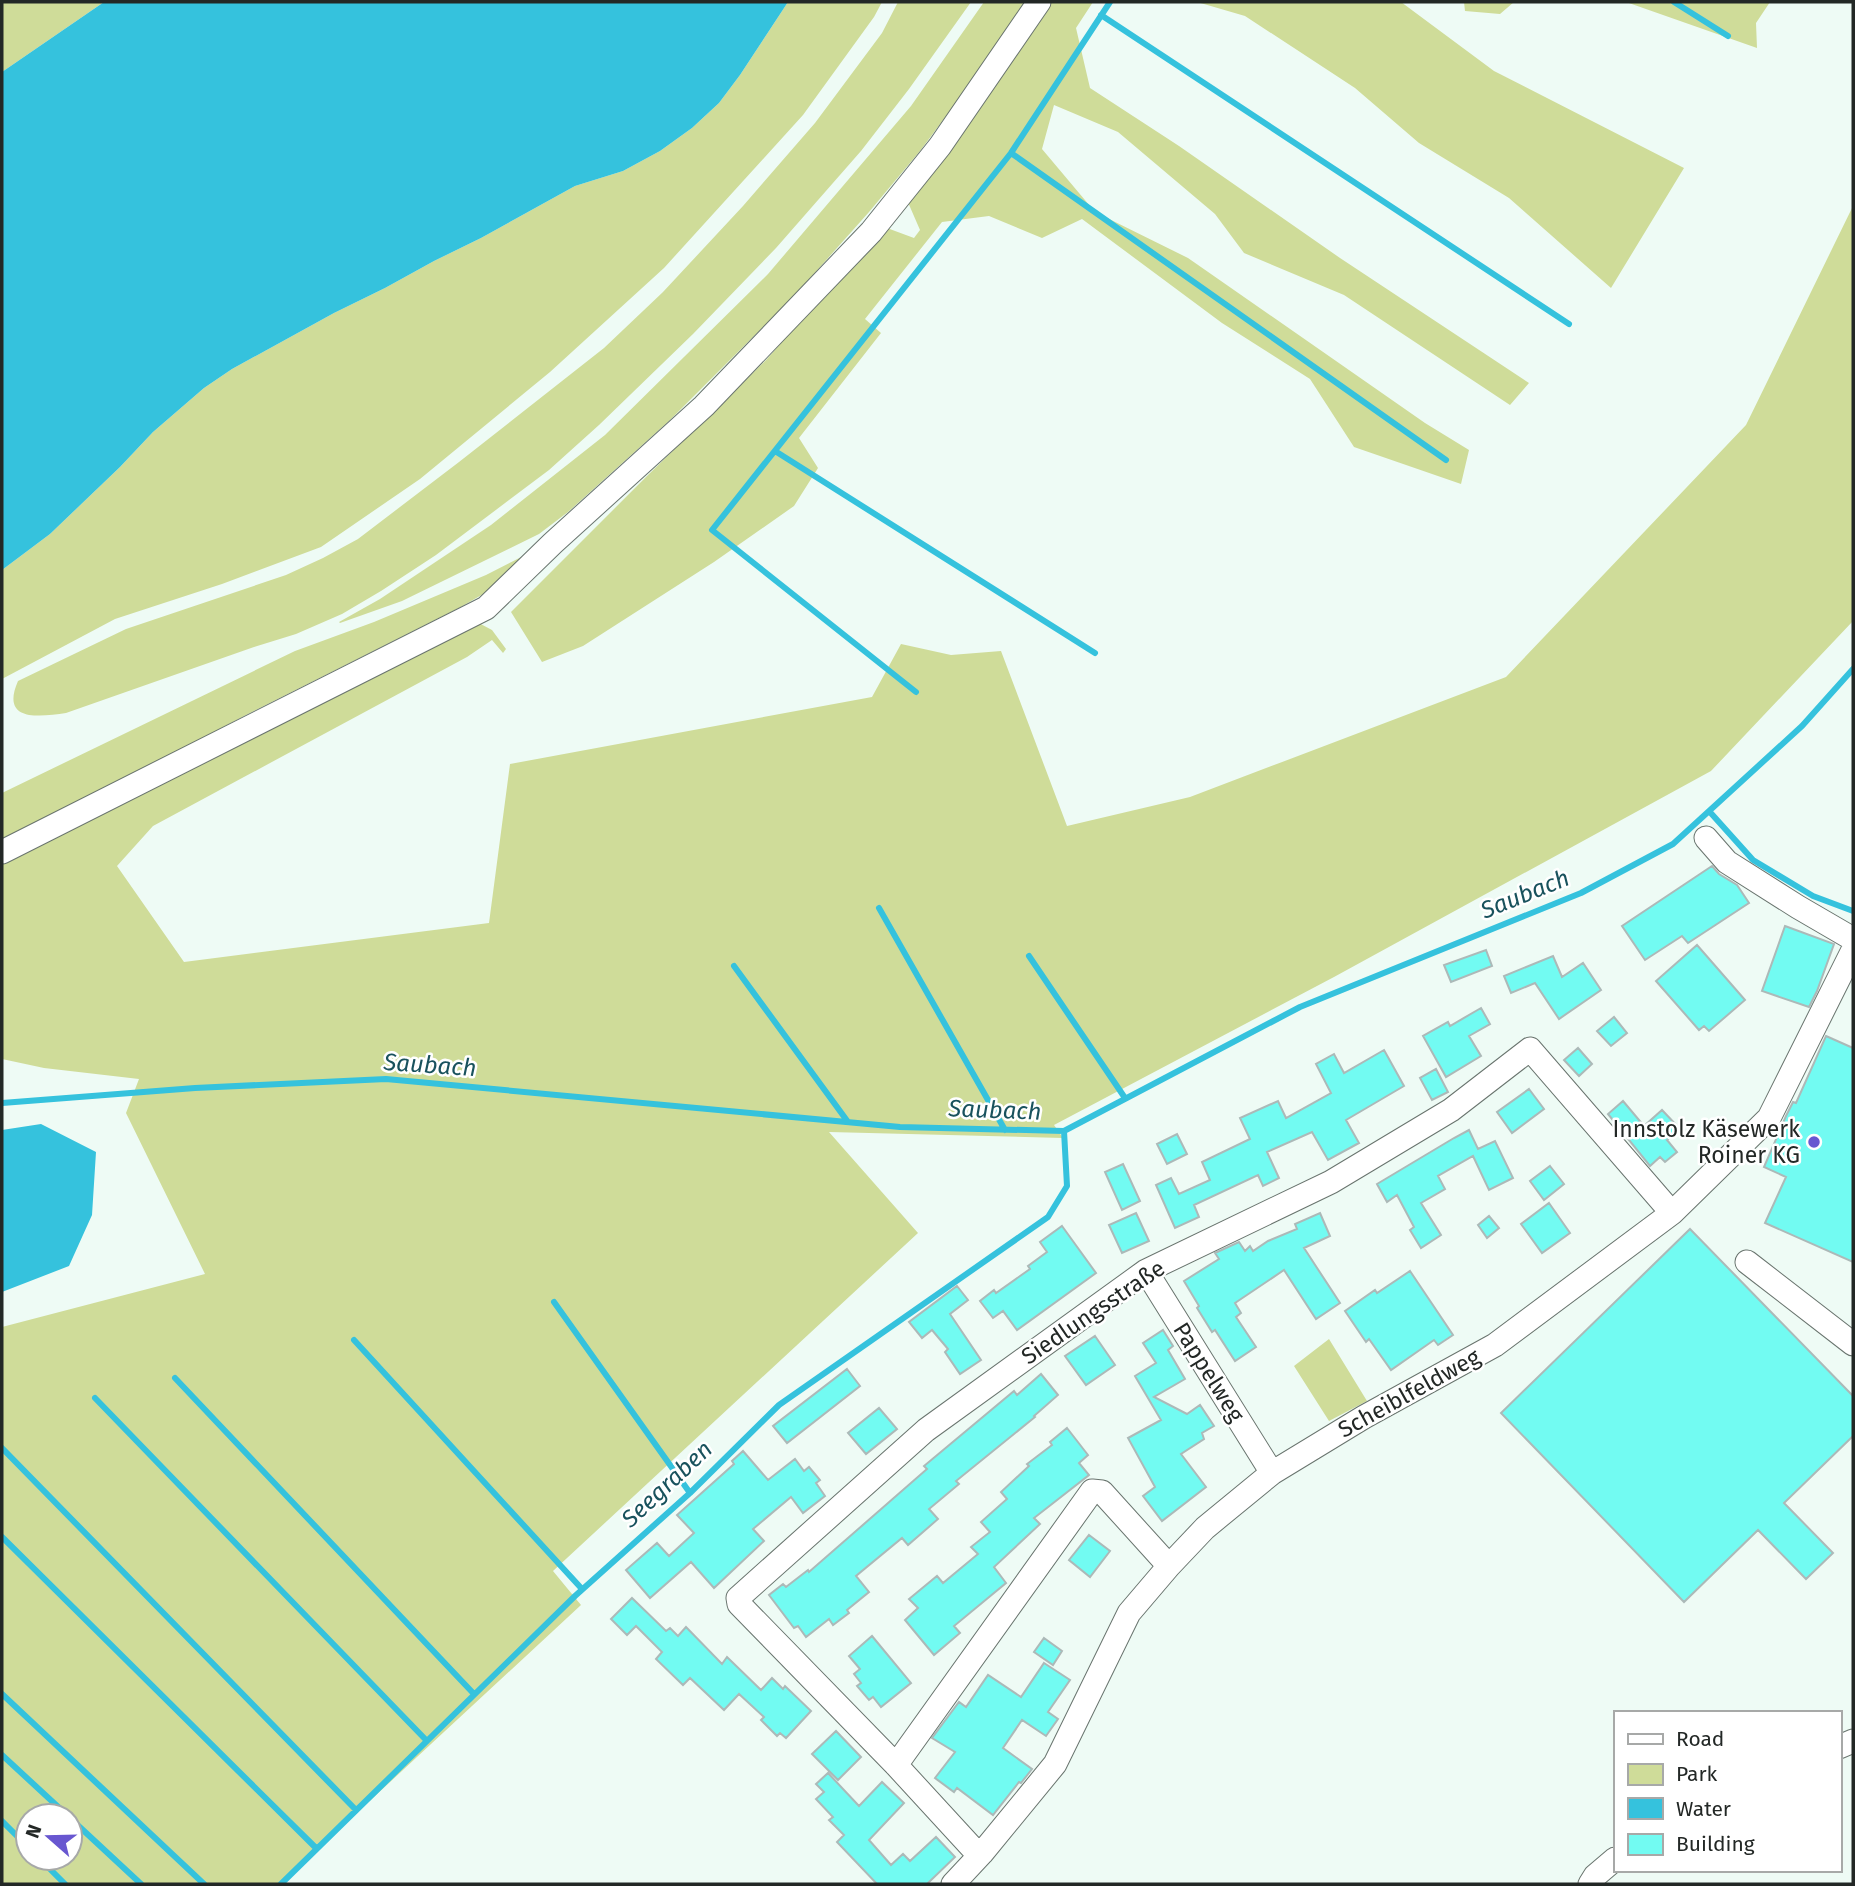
<svg xmlns="http://www.w3.org/2000/svg" width="1855" height="1886" font-family="'Fira Sans',sans-serif">
  <style>
    .green { fill: #cfdc99; fill-rule: evenodd }
    .water { fill: #35c2dd }
    .lines { fill: none; stroke-linecap: round; stroke-linejoin: round }
    .stream { stroke: #35c2dd; stroke-width: 6 }
    .building { fill: #72fbf2; stroke: #acb9b8; stroke-width: 2 }
    .minor-casing { stroke: #69746e; stroke-width: 25 }
    .minor { stroke: #fff; stroke-width: 23 }
    .poi-dot { fill: #6857d0; stroke: #fff; stroke-width: 2.5 }
    .labels { text-anchor: middle; stroke-width: 5; stroke-linejoin: round; paint-order: stroke }
    .poi-label { font-size: 23px; fill: #232826; stroke: #fff; text-anchor: end }
    .street-label { font-size: 23px; fill: #232826; stroke: #fff }
    .water-label { font-size: 24px; font-style: italic; fill: #19525d; stroke: #fff }
  </style>
  <rect width="100%" height="100%" fill="#eefbf5"/>
  <path class="green" d="M 2,2 L 104,2 L 2,72 Z
    M 788,2 L 882,2 L 874,17 L 803,115 L 664,268 L 550,372 L 420,479 L 321,547 L 222,584 L 115,619 L 2,679 L 2,570 L 50,534 L 120,467 L 153,432 L 204,388 L 232,369 L 334,313 L 385,288 L 434,261 L 481,238 L 575,186 L 623,171 L 660,151 L 692,128 L 719,103 L 740,75 Z
    M 898,2 L 971,2 L 909,89 L 861,151 L 776,248 L 693,334 L 599,425 L 549,470 L 436,555 L 381,591 L 342,614 L 296,634 L 254,647 L 66,713 C 39,717 0,722 18,681 L 126,629 L 286,575 L 323,558 L 358,539 L 459,462 L 604,348 L 663,292 L 743,206 L 815,123 L 882,33 Z
    M 984,2 L 1028,2 L 981,69 L 920,151 L 869,212 L 796,294 L 670,420 L 568,512 L 539,534 L 402,601 L 340,623 L 339,622 L 380,599 L 491,525 L 605,435 L 768,274 L 911,106 Z
    M 1046,2 L 1093,2 L 1076,28 L 1090,88 L 1179,146 L 1340,258 L 1529,383 L 1510,405 L 1344,295 L 1244,253 L 1215,214 L 1118,132 L 1054,105 L 1042,149 L 1095,212 L 1188,258 L 1425,423 L 1469,450 L 1461,484 L 1354,447 L 1310,379 L 1222,323 L 1082,219 L 1042,238 L 989,216 L 942,222 L 865,319 L 881,333 L 799,438 L 818,468 L 794,506 L 714,562 L 583,646 L 542,662 L 511,612 L 647,476 L 767,359 L 875,235 L 887,228 L 914,238 L 920,230 L 907,200 Z
    M 1197,2 L 1401,2 L 1494,71 L 1684,168 L 1611,288 L 1509,198 L 1419,143 L 1355,88 L 1245,16 Z
    M 1464,2 L 1514,2 L 1500,14 L 1465,11 Z
    M 1626,2 L 1770,2 L 1756,23 L 1757,48 Z
    M 1853,206 L 1853,621 L 1711,771 L 1334,977 L 1054,1125 L 1063,1138 L 829,1132 L 918,1233 L 553,1571 L 581,1605 L 280,1884 L 2,1884 L 2,1327 L 205,1274 L 126,1113 L 139,1079 L 44,1068 L 2,1059 L 2,858 L 473,620 L 492,630 L 506,649 L 503,653 L 492,640 L 467,657 L 153,826 L 117,866 L 184,962 L 489,923 L 510,764 L 872,697 L 901,644 L 951,655 L 1001,651 L 1067,826 L 1190,797 L 1506,677 L 1746,425 ZM 28,1816 L 70,1816 L 70,1858 L 28,1858 Z
    M 529,553 L 485,593 L 459,608 L 246,715 L 142,770 L 2,840 L 2,793 L 295,651 L 374,622 L 486,575 Z
    M 1329,1339 L 1367,1401 L 1329,1421 L 1294,1366 Z"/>
  <path class="water" d="M 104,2 L 788,2 L 740,75 L 719,103 L 692,128 L 660,151 L 623,171 L 575,186 L 481,238 L 434,261 L 385,288 L 334,313 L 232,369 L 204,388 L 153,432 L 120,467 L 50,534 L 2,570 L 2,72 Z
    M 41,1124 L 96,1152 L 92,1215 L 69,1266 L 2,1292 L 2,1130 Z"/>
  <g class="lines">
    <path class="stream" d="M 1674,2 L 1728,36
      M 1101,15 L 1569,324
      M 1011,153 L 1446,460
      M 775,451 L 1095,653
      M 916,692 L 712,530 L 1011,153 L 1110,2
      M 1709,811 L 1753,860 L 1813,896 L 1853,911
      M 879,908 L 1005,1130
      M 1029,956 L 1125,1098
      M 734,966 L 848,1122
      M 2,1103 L 195,1088 L 386,1079 L 900,1127 L 1064,1131 L 1300,1007 L 1581,893 L 1673,844 L 1802,726 L 1853,669
      M 554,1302 L 690,1493
      M 354,1340 L 582,1589
      M 175,1378 L 474,1694
      M 95,1398 L 427,1741
      M 2,1448 L 356,1810
      M 2,1537 L 317,1849
      M 2,1694 L 204,1884
      M 2,1755 L 68,1816
      M 70,1818 L 141,1884
      M 2,1821 L 28,1847
      M 39,1858 L 65,1884
      M 281,1884 L 575,1596 L 690,1493 L 779,1405 L 1048,1217 L 1067,1186 L 1064,1131"/>
  </g>
  <path class="building" d="M 1712,866 L 1719,874 L 1737,885 L 1749,903 L 1688,943 L 1682,936 L 1645,960 L 1622,926 Z
    M 1785,926 L 1834,944 L 1817,991 L 1809,1007 L 1762,991 Z
    M 1697,945 L 1745,1000 L 1709,1031 L 1704,1026 L 1699,1030 L 1656,981 Z
    M 1486,950 L 1492,966 L 1451,982 L 1444,965 Z
    M 1553,956 L 1562,977 L 1583,963 L 1601,990 L 1559,1019 L 1535,983 L 1511,993 L 1504,976 Z
    M 1481,1008 L 1490,1024 L 1469,1036 L 1481,1056 L 1446,1077 L 1423,1036 L 1448,1022 L 1450,1026 Z
    M 1614,1017 L 1627,1033 L 1611,1046 L 1597,1031 Z
    M 1826,1036 L 1853,1048 L 1853,1262 L 1765,1223 L 1786,1177 L 1764,1167 L 1786,1116 L 1793,1102 L 1796,1103 Z
    M 1578,1048 L 1592,1064 L 1579,1076 L 1564,1060 Z
    M 1384,1050 L 1404,1086 L 1346,1120 L 1359,1143 L 1328,1160 L 1312,1132 L 1267,1152 L 1279,1178 L 1263,1186 L 1258,1175 L 1194,1205 L 1199,1217 L 1175,1228 L 1156,1185 L 1171,1178 L 1179,1194 L 1210,1180 L 1202,1162 L 1250,1139 L 1240,1118 L 1278,1101 L 1286,1118 L 1331,1093 L 1316,1064 L 1334,1054 L 1344,1073 Z
    M 1436,1069 L 1448,1092 L 1432,1100 L 1420,1078 Z
    M 1529,1089 L 1544,1109 L 1512,1133 L 1497,1112 Z
    M 1623,1101 L 1644,1126 L 1662,1110 L 1680,1129 L 1667,1140 L 1677,1152 L 1665,1162 L 1660,1157 L 1650,1166 L 1608,1114 Z
    M 1469,1130 L 1478,1149 L 1495,1141 L 1513,1178 L 1489,1190 L 1473,1156 L 1438,1176 L 1445,1189 L 1421,1203 L 1441,1235 L 1421,1248 L 1410,1230 L 1414,1227 L 1397,1195 L 1387,1202 L 1377,1184 L 1454,1138 Z
    M 1177,1134 L 1187,1154 L 1167,1164 L 1157,1144 Z
    M 1123,1164 L 1140,1201 L 1122,1210 L 1105,1172 Z
    M 1550,1166 L 1564,1184 L 1544,1200 L 1530,1181 Z
    M 1549,1203 L 1570,1233 L 1542,1253 L 1521,1224 Z
    M 1136,1213 L 1149,1241 L 1122,1253 L 1109,1225 Z
    M 1320,1213 L 1330,1236 L 1304,1248 L 1340,1303 L 1316,1319 L 1284,1270 L 1235,1303 L 1241,1313 L 1236,1317 L 1256,1347 L 1235,1361 L 1215,1330 L 1212,1332 L 1197,1308 L 1199,1306 L 1184,1281 L 1219,1259 L 1215,1253 L 1239,1242 L 1245,1251 L 1250,1246 L 1253,1251 L 1268,1241 L 1297,1229 L 1295,1224 Z
    M 1489,1216 L 1499,1228 L 1487,1238 L 1478,1225 Z
    M 1062,1226 L 1096,1273 L 1017,1330 L 1003,1311 L 993,1318 L 980,1301 L 994,1290 L 996,1293 L 1030,1269 L 1028,1266 L 1047,1252 L 1040,1242 Z
    M 1690,1229 L 1853,1396 L 1853,1436 L 1784,1503 L 1833,1553 L 1806,1579 L 1758,1530 L 1684,1602 L 1501,1413 Z
    M 1410,1271 L 1453,1335 L 1438,1345 L 1434,1340 L 1391,1370 L 1369,1339 L 1366,1342 L 1345,1311 L 1375,1290 L 1377,1293 Z
    M 957,1286 L 968,1300 L 950,1314 L 981,1360 L 960,1374 L 945,1352 L 948,1349 L 932,1330 L 922,1338 L 909,1322 Z
    M 1163,1330 L 1173,1346 L 1168,1350 L 1185,1379 L 1154,1397 L 1187,1414 L 1200,1405 L 1214,1426 L 1202,1433 L 1204,1439 L 1181,1454 L 1206,1487 L 1162,1521 L 1143,1496 L 1155,1487 L 1128,1438 L 1161,1420 L 1135,1376 L 1156,1363 L 1143,1343 Z
    M 1095,1336 L 1115,1365 L 1086,1385 L 1065,1356 Z
    M 847,1369 L 860,1386 L 787,1443 L 773,1426 Z
    M 1041,1374 L 1058,1395 L 1034,1416 L 1035,1417 L 956,1481 L 959,1484 L 929,1509 L 938,1519 L 908,1545 L 902,1538 L 856,1576 L 869,1592 L 847,1610 L 849,1613 L 833,1625 L 829,1619 L 806,1637 L 798,1626 L 794,1628 L 769,1595 L 783,1584 L 786,1587 L 808,1570 L 809,1572 L 927,1469 L 924,1466 L 1014,1391 L 1017,1395 Z
    M 879,1408 L 897,1429 L 866,1454 L 848,1433 Z
    M 1067,1428 L 1088,1455 L 1079,1463 L 1089,1475 L 1034,1518 L 1040,1524 L 994,1567 L 1006,1583 L 954,1626 L 960,1633 L 934,1655 L 905,1620 L 918,1608 L 909,1599 L 937,1576 L 943,1583 L 978,1554 L 971,1547 L 990,1532 L 981,1522 L 1007,1499 L 1001,1492 L 1029,1466 L 1027,1464 L 1052,1445 L 1050,1442 Z
    M 743,1451 L 768,1480 L 795,1459 L 804,1471 L 809,1467 L 820,1480 L 816,1483 L 825,1496 L 803,1513 L 791,1497 L 753,1529 L 764,1541 L 714,1588 L 691,1562 L 650,1598 L 626,1570 L 657,1543 L 669,1556 L 694,1533 L 677,1515 L 734,1464 L 732,1461 Z
    M 1089,1535 L 1110,1551 L 1090,1577 L 1069,1560 Z
    M 632,1598 L 666,1631 L 670,1628 L 678,1636 L 686,1627 L 722,1664 L 727,1657 L 761,1690 L 772,1678 L 783,1689 L 785,1686 L 811,1711 L 786,1738 L 780,1733 L 777,1736 L 761,1720 L 764,1717 L 739,1694 L 724,1710 L 690,1678 L 683,1685 L 656,1659 L 662,1652 L 636,1626 L 627,1635 L 611,1619 Z
    M 872,1636 L 911,1683 L 881,1707 L 873,1697 L 869,1700 L 857,1686 L 861,1683 L 854,1674 L 860,1669 L 849,1656 Z
    M 1044,1638 L 1062,1651 L 1053,1665 L 1034,1652 Z
    M 1044,1663 L 1070,1680 L 1048,1712 L 1058,1719 L 1046,1736 L 1022,1720 L 1003,1748 L 1032,1769 L 1021,1783 L 1019,1782 L 993,1815 L 957,1788 L 954,1792 L 935,1778 L 955,1752 L 932,1738 L 959,1702 L 966,1707 L 988,1675 L 1021,1697 Z
    M 836,1731 L 861,1757 L 838,1780 L 812,1754 Z
    M 828,1773 L 859,1806 L 882,1782 L 904,1803 L 869,1840 L 891,1865 L 903,1854 L 910,1861 L 936,1837 L 955,1857 L 927,1884 L 877,1884 L 837,1842 L 844,1835 L 829,1820 L 833,1817 L 816,1799 L 824,1792 L 816,1784 Z"/>
  <g class="lines">
    <g class="minor-casing">
      <path id="minor" d="M 1706,838 L 1727,862 L 1798,907 L 1853,939
        M 2,852 L 486,608 L 553,543 L 704,406 L 871,232 L 940,146 L 1039,2
        M 1747,1262 L 1853,1344
        M 1146,1271 L 1272,1473
        M 1839,1747 L 1853,1741
        M 896,1765 L 1092,1491 L 1102,1492 L 1169,1566
        M 982,1853 L 975,1851 L 896,1765 L 739,1604 L 738,1598 L 926,1430 L 1146,1271 L 1331,1182 L 1451,1110 L 1530,1049 L 1672,1213
        M 953,1884 L 982,1853 L 1055,1764 L 1129,1613 L 1169,1566 L 1205,1528 L 1272,1473 L 1364,1417 L 1495,1345 L 1672,1213 L 1769,1118 L 1853,950
        M 1590,1884 L 1595,1876 L 1615,1859"/>
    </g>
    <use href="#minor" class="minor"/>
  </g>
  <circle class="poi-dot" cx="1814" cy="1142" r="7"/>
  <g class="labels">
    <g class="poi-label">
      <text x="1800" y="1137">Innstolz Käsewerk<tspan x="1800" dy="26">Roiner KG</tspan></text>
    </g>
    <g class="street-label">
      <text transform="translate(1093 1312) rotate(-34)" y="8">Siedlungsstraße</text>
      <text transform="translate(1209 1372) rotate(58)" y="8">Pappelweg</text>
      <text transform="translate(1409 1393) rotate(-29)" y="8">Scheiblfeldweg</text>
    </g>
    <g class="water-label">
      <text transform="translate(1525 894) rotate(-22)" y="8">Saubach</text>
      <text transform="translate(430 1065) rotate(4)" y="8">Saubach</text>
      <text transform="translate(995 1110) rotate(2)" y="8">Saubach</text>
      <text transform="translate(667 1484) rotate(-43)" y="8">Seegraben</text>
    </g>
  </g>
  <rect width="1855" height="1886" fill="none" stroke="#232826" stroke-width="7"/>
  <rect x="1614" y="1711" width="228" height="161" fill="#ffffff" stroke="#a7a9a8" stroke-width="2"/>
  <rect x="1628" y="1734" width="35" height="10" fill="#ffffff" stroke="#a7a9a8" stroke-width="2"/>
  <text x="1676" y="1746" font-size="21" fill="#232826">Road</text>
  <rect x="1628" y="1764" width="35" height="21" fill="#cfdc99" stroke="#a7a9a8" stroke-width="2"/>
  <text x="1676" y="1781" font-size="21" fill="#232826">Park</text>
  <rect x="1628" y="1798" width="35" height="21" fill="#35c2dd" stroke="#a7a9a8" stroke-width="2"/>
  <text x="1676" y="1816" font-size="21" fill="#232826">Water</text>
  <rect x="1628" y="1834" width="35" height="21" fill="#72fbf2" stroke="#a7a9a8" stroke-width="2"/>
  <text x="1676" y="1851" font-size="21" fill="#232826">Building</text>
  <g transform="translate(49 1837) rotate(290)"><circle r="33" fill="#ffffff" stroke="#a7a9a8" stroke-width="2"/>
  <path d="M0-5L12 26L0 18L-12 26Z" fill="#6857d0"/>
  <text y="-10" font-size="19" font-weight="bold" text-anchor="middle" fill="#232826">N</text>
  </g>
</svg>
